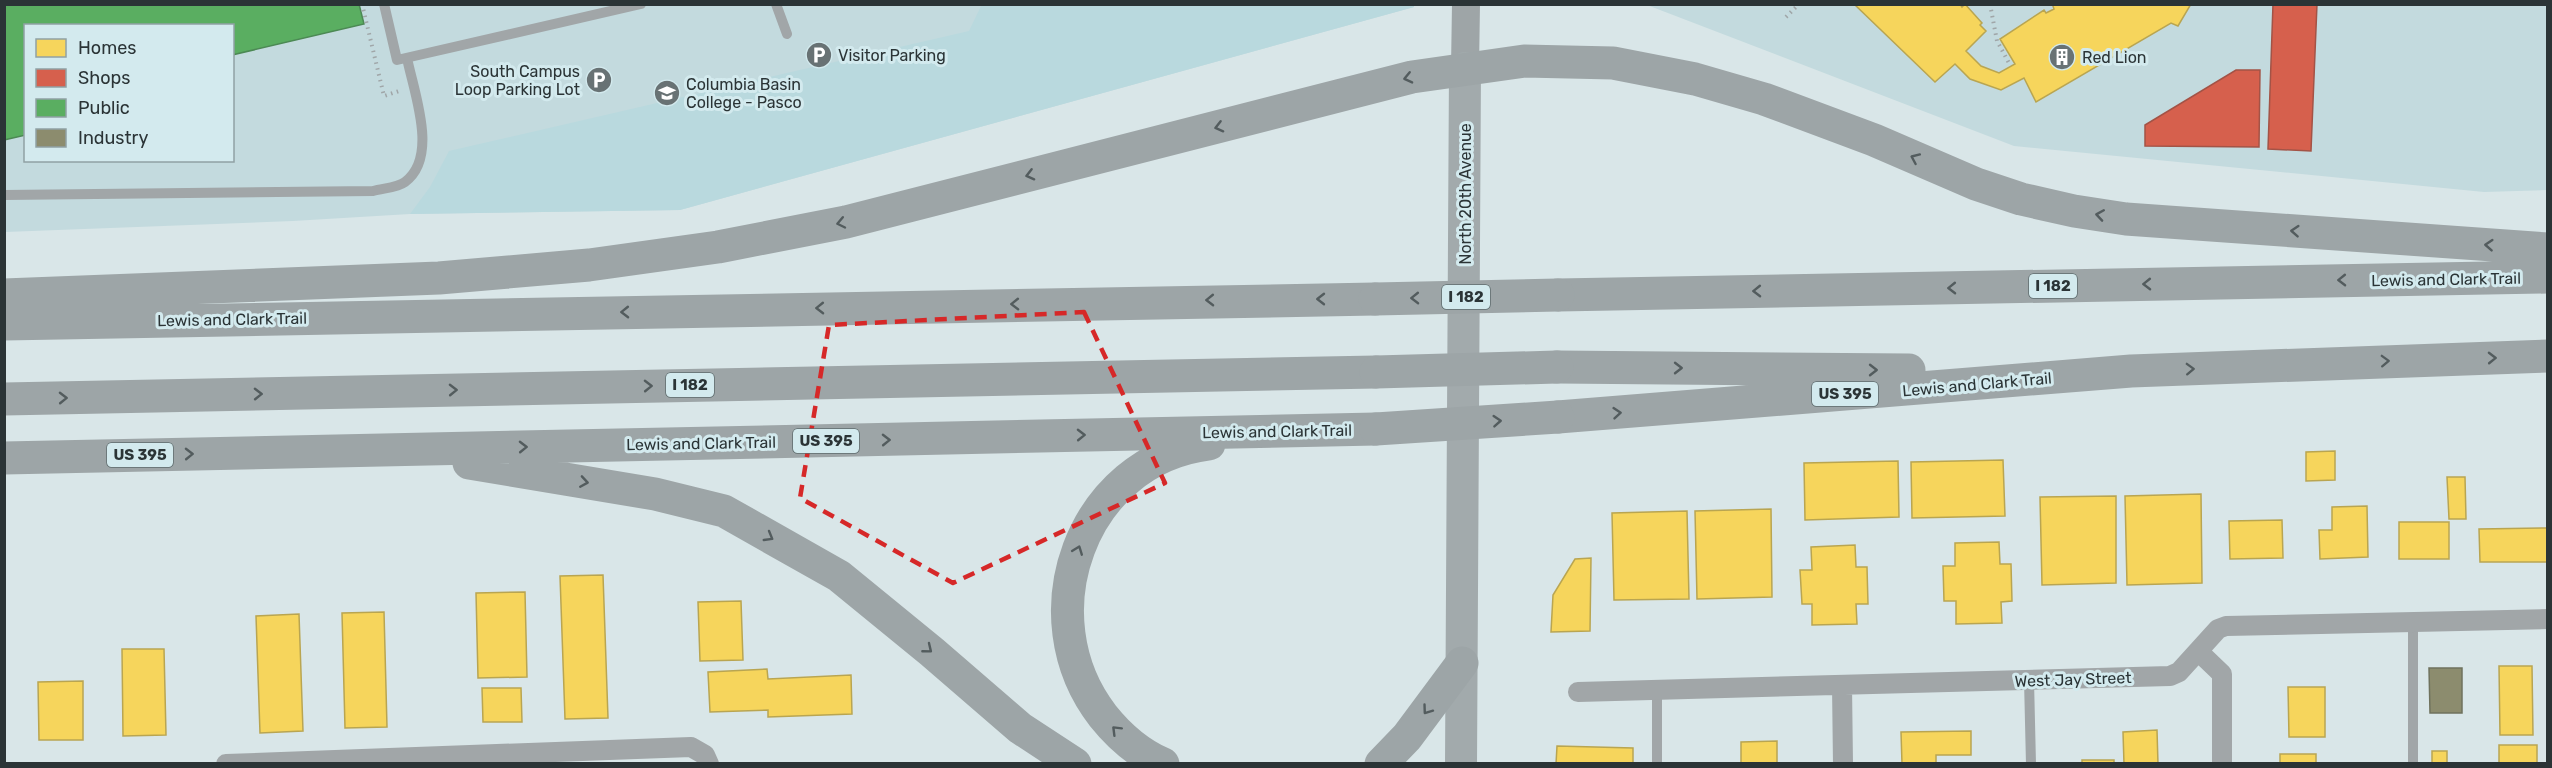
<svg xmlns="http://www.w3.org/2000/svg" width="2552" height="768" font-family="Rubik,sans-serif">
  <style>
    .built { fill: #c3dade; fill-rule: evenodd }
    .green { fill: #b9d9de }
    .homes { fill: #f6d55c; stroke: #b9a551; stroke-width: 1.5 }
    .shops { fill: #d6604d; stroke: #a35346; stroke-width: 1.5 }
    .public { fill: #5aae61; stroke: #4c8954; stroke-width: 1.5 }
    .industry { fill: #8c8c6e; stroke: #6f725d; stroke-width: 1.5 }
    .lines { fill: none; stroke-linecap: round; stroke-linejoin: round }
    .path { stroke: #a0a6a8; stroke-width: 4; stroke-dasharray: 1.5 4.5; stroke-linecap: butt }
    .lane { stroke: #a1a6a8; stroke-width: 10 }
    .street { stroke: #a1a6a8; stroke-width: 20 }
    .secondary { stroke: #9ea5a7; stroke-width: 28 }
    .primary { stroke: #a2aaac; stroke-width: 32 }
    .highway { stroke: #9da5a7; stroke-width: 33 }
    .highway-bridge { stroke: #9da5a7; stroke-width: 33 }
    .oneway { stroke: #535c5e }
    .marked { fill: none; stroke: #d62828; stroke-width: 4.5; stroke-dasharray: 12 8; stroke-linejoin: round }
    .labels { text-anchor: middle; stroke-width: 6; stroke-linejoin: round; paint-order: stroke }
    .shield { fill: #d3eaee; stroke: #5d6b6d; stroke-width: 1.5 }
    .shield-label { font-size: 15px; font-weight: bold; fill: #2b3436 }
    .poi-label { font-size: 16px; fill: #2b3436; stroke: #d3eaee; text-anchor: start }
    .street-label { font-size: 16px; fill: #2b3436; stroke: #d3eaee }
  </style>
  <rect width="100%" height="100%" fill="#d9e6e8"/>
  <path class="built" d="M 4,5 L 1414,5 L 1414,7 L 680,210 L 410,214 L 293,221 L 5,232 ZM 26,26 L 232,26 L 232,160 L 26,160 Z
    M 1647,5 L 2547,5 L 2547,190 L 2484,192 L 2014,146 Z"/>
  <path class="green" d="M 982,4 L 1414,5 L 1414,7 L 680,210 L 410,214 L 430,187 L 449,151 L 969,31 Z"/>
  <path class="homes" d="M 1854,4 L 1960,4 L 1962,7 L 1965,4 L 1982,23 L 1980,25 L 1986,31 L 1966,51 L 1981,66 L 1999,73 L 2015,64 L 2000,39 L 2044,10 L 2046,13 L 2054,9 L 2053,6 L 2056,4 L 2191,4 L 2178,26 L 2171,23 L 2036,102 L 2024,78 L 2001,90 L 1970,79 L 1955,64 L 1935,82 Z
    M 2335,451 L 2335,480 L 2306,481 L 2306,452 Z
    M 2003,460 L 2005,516 L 1912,518 L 1911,462 Z
    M 1898,461 L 1899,517 L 1805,520 L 1804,463 Z
    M 2447,477 L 2465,477 L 2466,519 L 2449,519 Z
    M 2201,494 L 2202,583 L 2127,585 L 2125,496 Z
    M 2116,496 L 2116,583 L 2042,585 L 2040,497 Z
    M 2367,506 L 2368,557 L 2320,559 L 2319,530 L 2332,530 L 2332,507 Z
    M 1771,509 L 1772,597 L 1697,599 L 1695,511 Z
    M 1687,511 L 1689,599 L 1614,600 L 1612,513 Z
    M 2282,520 L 2283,558 L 2230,559 L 2229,521 Z
    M 2399,522 L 2449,522 L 2449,559 L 2399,559 Z
    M 2548,528 L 2548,562 L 2480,562 L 2479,529 Z
    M 1999,542 L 2000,564 L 2011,564 L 2012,601 L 2001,602 L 2002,623 L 1956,624 L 1956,601 L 1944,601 L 1943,566 L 1955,566 L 1955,543 Z
    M 1855,545 L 1856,567 L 1867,567 L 1868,604 L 1856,604 L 1857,624 L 1812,625 L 1812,604 L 1802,604 L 1800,570 L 1812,570 L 1811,547 Z
    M 1591,558 L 1590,631 L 1551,632 L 1553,595 L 1575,559 Z
    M 603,575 L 608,718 L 565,719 L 560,576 Z
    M 525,592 L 527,677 L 478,678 L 476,593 Z
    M 741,601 L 743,660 L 700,661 L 698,602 Z
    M 384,612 L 387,727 L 345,728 L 342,613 Z
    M 299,614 L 303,731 L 260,733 L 256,616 Z
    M 122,649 L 164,649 L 166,735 L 123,736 Z
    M 2499,666 L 2532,666 L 2533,735 L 2500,735 Z
    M 767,669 L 768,679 L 851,675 L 852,714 L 768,717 L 768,710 L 710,712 L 708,672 Z
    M 83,681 L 83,740 L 39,740 L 38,682 Z
    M 2288,687 L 2325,687 L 2325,737 L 2289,737 Z
    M 482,688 L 521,688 L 522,722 L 483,722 Z
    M 2157,730 L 2158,764 L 2124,764 L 2123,732 Z
    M 1971,731 L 1971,755 L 1936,755 L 1936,764 L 1902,764 L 1901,732 Z
    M 1777,741 L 1777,764 L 1741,764 L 1741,742 Z
    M 2499,745 L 2537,745 L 2537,764 L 2499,764 Z
    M 1557,746 L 1633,748 L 1633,764 L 1556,764 Z
    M 2432,751 L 2447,751 L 2447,764 L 2432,764 Z
    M 2280,754 L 2316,754 L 2316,764 L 2280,764 Z
    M 2082,760 L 2114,760 L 2114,764 L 2082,764 Z"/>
  <path class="shops" d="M 2273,4 L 2317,4 L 2311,151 L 2268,149 Z
    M 2236,70 L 2260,70 L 2259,147 L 2145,146 L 2145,125 Z"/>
  <path class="public" d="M 4,4 L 359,4 L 364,24 L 232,55 L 232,26 L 26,26 L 26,135 L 4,140 Z"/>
  <path class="industry" d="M 2429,668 L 2462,668 L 2462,713 L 2430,713 Z"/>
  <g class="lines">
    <path class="path" d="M 362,4 L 384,96 L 399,91
      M 1990,4 L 1997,41 L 2009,63
      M 1786,17 L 1799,4"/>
    <path class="lane" d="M 384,4 L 397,60 L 641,4
      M 776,4 L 787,34
      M 4,195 L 373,191 C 383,188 397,188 405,182 C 439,157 414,93 407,58
      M 2413,621 L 2413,764
      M 2029,680 L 2031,764
      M 1657,690 L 1657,764"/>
    <path class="street" d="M 2198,651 L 2222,674 L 2222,764
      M 1842,685 L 1843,764
      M 1578,692 L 2170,676 L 2179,672 L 2218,629 L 2226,626 L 2548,619
      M 226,764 L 691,747 L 705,755 L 709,764"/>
    <path class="secondary" d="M 1465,68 L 1466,4"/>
    <path class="primary" d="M 1461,764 L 1465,68"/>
    <path class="highway" d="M 4,295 L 439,278 L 589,265 L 718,247 L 846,222 L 1412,77 L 1524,61 L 1613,63 L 1695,79 L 1764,99 L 1874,140 L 1976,184 L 2021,199 L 2074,211 L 2126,219 L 2548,249
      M 1558,295 L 2548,277
      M 4,324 L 1375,299
      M 1557,367 L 1909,370
      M 4,399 L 1376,372
      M 1558,417 L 2131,371 L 2548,356
      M 4,458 L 1376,429
      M 469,463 L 655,494 L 724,511 L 839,576 L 932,652 L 1020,728 L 1075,764
      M 1163,764 C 1140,754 1119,736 1103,716 C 1026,617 1080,460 1209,444
      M 1381,764 L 1407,737 L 1462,663"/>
    <path class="highway-bridge" d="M 1375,299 L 1558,295
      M 1376,372 L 1557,367
      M 1376,429 L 1558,417"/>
  </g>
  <defs><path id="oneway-chevron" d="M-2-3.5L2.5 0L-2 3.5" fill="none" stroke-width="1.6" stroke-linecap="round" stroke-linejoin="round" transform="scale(1.5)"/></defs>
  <g class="oneway">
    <use href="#oneway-chevron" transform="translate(1408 78) rotate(167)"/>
    <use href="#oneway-chevron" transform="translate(1219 127) rotate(166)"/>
    <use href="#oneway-chevron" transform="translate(1915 158) rotate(-156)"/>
    <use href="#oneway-chevron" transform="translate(1030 175) rotate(166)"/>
    <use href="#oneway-chevron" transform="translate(2100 215) rotate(-171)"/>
    <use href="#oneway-chevron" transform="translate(841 223) rotate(168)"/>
    <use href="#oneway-chevron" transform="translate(2295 231) rotate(-176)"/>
    <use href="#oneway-chevron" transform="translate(2489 245) rotate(-176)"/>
    <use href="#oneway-chevron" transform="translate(2342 280) rotate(179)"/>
    <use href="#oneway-chevron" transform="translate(2147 284) rotate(179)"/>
    <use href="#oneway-chevron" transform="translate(1952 288) rotate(179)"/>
    <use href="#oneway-chevron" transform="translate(1757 291) rotate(179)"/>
    <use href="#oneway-chevron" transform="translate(1415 298) rotate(179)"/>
    <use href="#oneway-chevron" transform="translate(1321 299) rotate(180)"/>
    <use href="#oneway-chevron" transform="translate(1210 300) rotate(179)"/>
    <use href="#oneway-chevron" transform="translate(1015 304) rotate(179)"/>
    <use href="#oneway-chevron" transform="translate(820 308) rotate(179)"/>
    <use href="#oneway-chevron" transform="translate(625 312) rotate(179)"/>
    <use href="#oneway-chevron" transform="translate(2492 358) rotate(-1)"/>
    <use href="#oneway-chevron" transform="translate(2385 361) rotate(-2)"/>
    <use href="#oneway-chevron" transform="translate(1678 368)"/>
    <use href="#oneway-chevron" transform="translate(2190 369) rotate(-2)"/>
    <use href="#oneway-chevron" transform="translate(1873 370)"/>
    <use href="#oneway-chevron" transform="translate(648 386) rotate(-1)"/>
    <use href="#oneway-chevron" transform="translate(453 390) rotate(-1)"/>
    <use href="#oneway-chevron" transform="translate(258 394) rotate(-1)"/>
    <use href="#oneway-chevron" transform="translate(63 398) rotate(-1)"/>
    <use href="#oneway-chevron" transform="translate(1617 413) rotate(-5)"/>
    <use href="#oneway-chevron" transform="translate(1497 421) rotate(-4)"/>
    <use href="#oneway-chevron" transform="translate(1081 435) rotate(-1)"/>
    <use href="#oneway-chevron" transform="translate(886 440) rotate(-1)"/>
    <use href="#oneway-chevron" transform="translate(523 447) rotate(-1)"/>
    <use href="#oneway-chevron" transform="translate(189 454) rotate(-1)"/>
    <use href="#oneway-chevron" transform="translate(584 482) rotate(9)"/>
    <use href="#oneway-chevron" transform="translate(769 537) rotate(30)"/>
    <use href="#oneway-chevron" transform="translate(1078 550) rotate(-69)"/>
    <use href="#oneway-chevron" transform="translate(928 649) rotate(39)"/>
    <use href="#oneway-chevron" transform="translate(1427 710) rotate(126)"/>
    <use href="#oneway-chevron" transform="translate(1116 730) rotate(-135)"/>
  </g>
  <path class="marked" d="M 1084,312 L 1165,483 L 953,583 L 800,498 L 829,325 Z"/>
  <defs>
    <g id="parking-disc" transform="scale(1.35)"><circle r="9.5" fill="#687274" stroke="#d3eaee"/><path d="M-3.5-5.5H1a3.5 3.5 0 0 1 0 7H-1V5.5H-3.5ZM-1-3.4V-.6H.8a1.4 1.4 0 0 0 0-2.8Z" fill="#fff"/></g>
    <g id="building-disc" transform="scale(1.35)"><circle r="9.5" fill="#687274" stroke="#d3eaee"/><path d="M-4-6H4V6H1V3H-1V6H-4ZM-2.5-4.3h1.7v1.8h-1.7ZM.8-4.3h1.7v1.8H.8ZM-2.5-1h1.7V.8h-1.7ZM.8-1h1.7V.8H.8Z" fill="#fff"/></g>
    <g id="university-disc" transform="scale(1.35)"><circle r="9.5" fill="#687274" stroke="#d3eaee"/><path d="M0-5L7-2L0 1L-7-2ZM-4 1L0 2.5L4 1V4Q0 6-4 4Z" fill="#fff"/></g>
  </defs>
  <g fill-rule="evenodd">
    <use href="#parking-disc" x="819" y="55"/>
    <use href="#building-disc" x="2062" y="57"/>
    <use href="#parking-disc" x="599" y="80"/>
    <use href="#university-disc" x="667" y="93"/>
  </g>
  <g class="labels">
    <g class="shield">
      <rect x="2029" y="274" width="48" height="24" rx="4.5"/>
      <rect x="1442" y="285" width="48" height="24" rx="4.5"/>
      <rect x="666" y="373" width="48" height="24" rx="4.5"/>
      <rect x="1812" y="382" width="66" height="24" rx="4.5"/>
      <rect x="793" y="429" width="66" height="24" rx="4.5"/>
      <rect x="107" y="443" width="66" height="24" rx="4.5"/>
    </g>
    <g class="shield-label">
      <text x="2053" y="291">I 182</text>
      <text x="1466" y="302">I 182</text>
      <text x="690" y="390">I 182</text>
      <text x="1845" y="399">US 395</text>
      <text x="826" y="446">US 395</text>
      <text x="140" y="460">US 395</text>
    </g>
    <g class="poi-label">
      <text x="838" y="61">Visitor Parking</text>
      <text x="2082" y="63">Red Lion</text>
      <text x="580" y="77" text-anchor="end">South Campus<tspan x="580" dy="18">Loop Parking Lot</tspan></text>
      <text x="686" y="90">Columbia Basin<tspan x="686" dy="18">College - Pasco</tspan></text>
    </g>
    <g class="street-label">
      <text transform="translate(1465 194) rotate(-90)" y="6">North 20th Avenue</text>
      <text transform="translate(2446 279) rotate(-1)" y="6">Lewis and Clark Trail</text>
      <text transform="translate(232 319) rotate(-1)" y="6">Lewis and Clark Trail</text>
      <text transform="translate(1977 384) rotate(-5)" y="6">Lewis and Clark Trail</text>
      <text transform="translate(1277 431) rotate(-1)" y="6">Lewis and Clark Trail</text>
      <text transform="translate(701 443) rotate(-1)" y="6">Lewis and Clark Trail</text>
      <text transform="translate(2073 679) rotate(-2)" y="6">West Jay Street</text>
    </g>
  </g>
  <rect width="2552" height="768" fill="none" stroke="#2b3436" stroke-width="12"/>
  <rect x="24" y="24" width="210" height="138" fill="#d3eaee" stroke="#90a1a4" stroke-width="1.5"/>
  <rect x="36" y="39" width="30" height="18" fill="#f6d55c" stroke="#90a1a4" stroke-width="1.5"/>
  <text x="78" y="54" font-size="18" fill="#2b3436">Homes</text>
  <rect x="36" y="69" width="30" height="18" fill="#d6604d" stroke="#90a1a4" stroke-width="1.5"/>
  <text x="78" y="84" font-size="18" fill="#2b3436">Shops</text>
  <rect x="36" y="99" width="30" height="18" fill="#5aae61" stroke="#90a1a4" stroke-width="1.5"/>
  <text x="78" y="114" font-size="18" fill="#2b3436">Public</text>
  <rect x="36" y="129" width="30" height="18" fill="#8c8c6e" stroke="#90a1a4" stroke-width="1.5"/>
  <text x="78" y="144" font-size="18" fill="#2b3436">Industry</text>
</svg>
